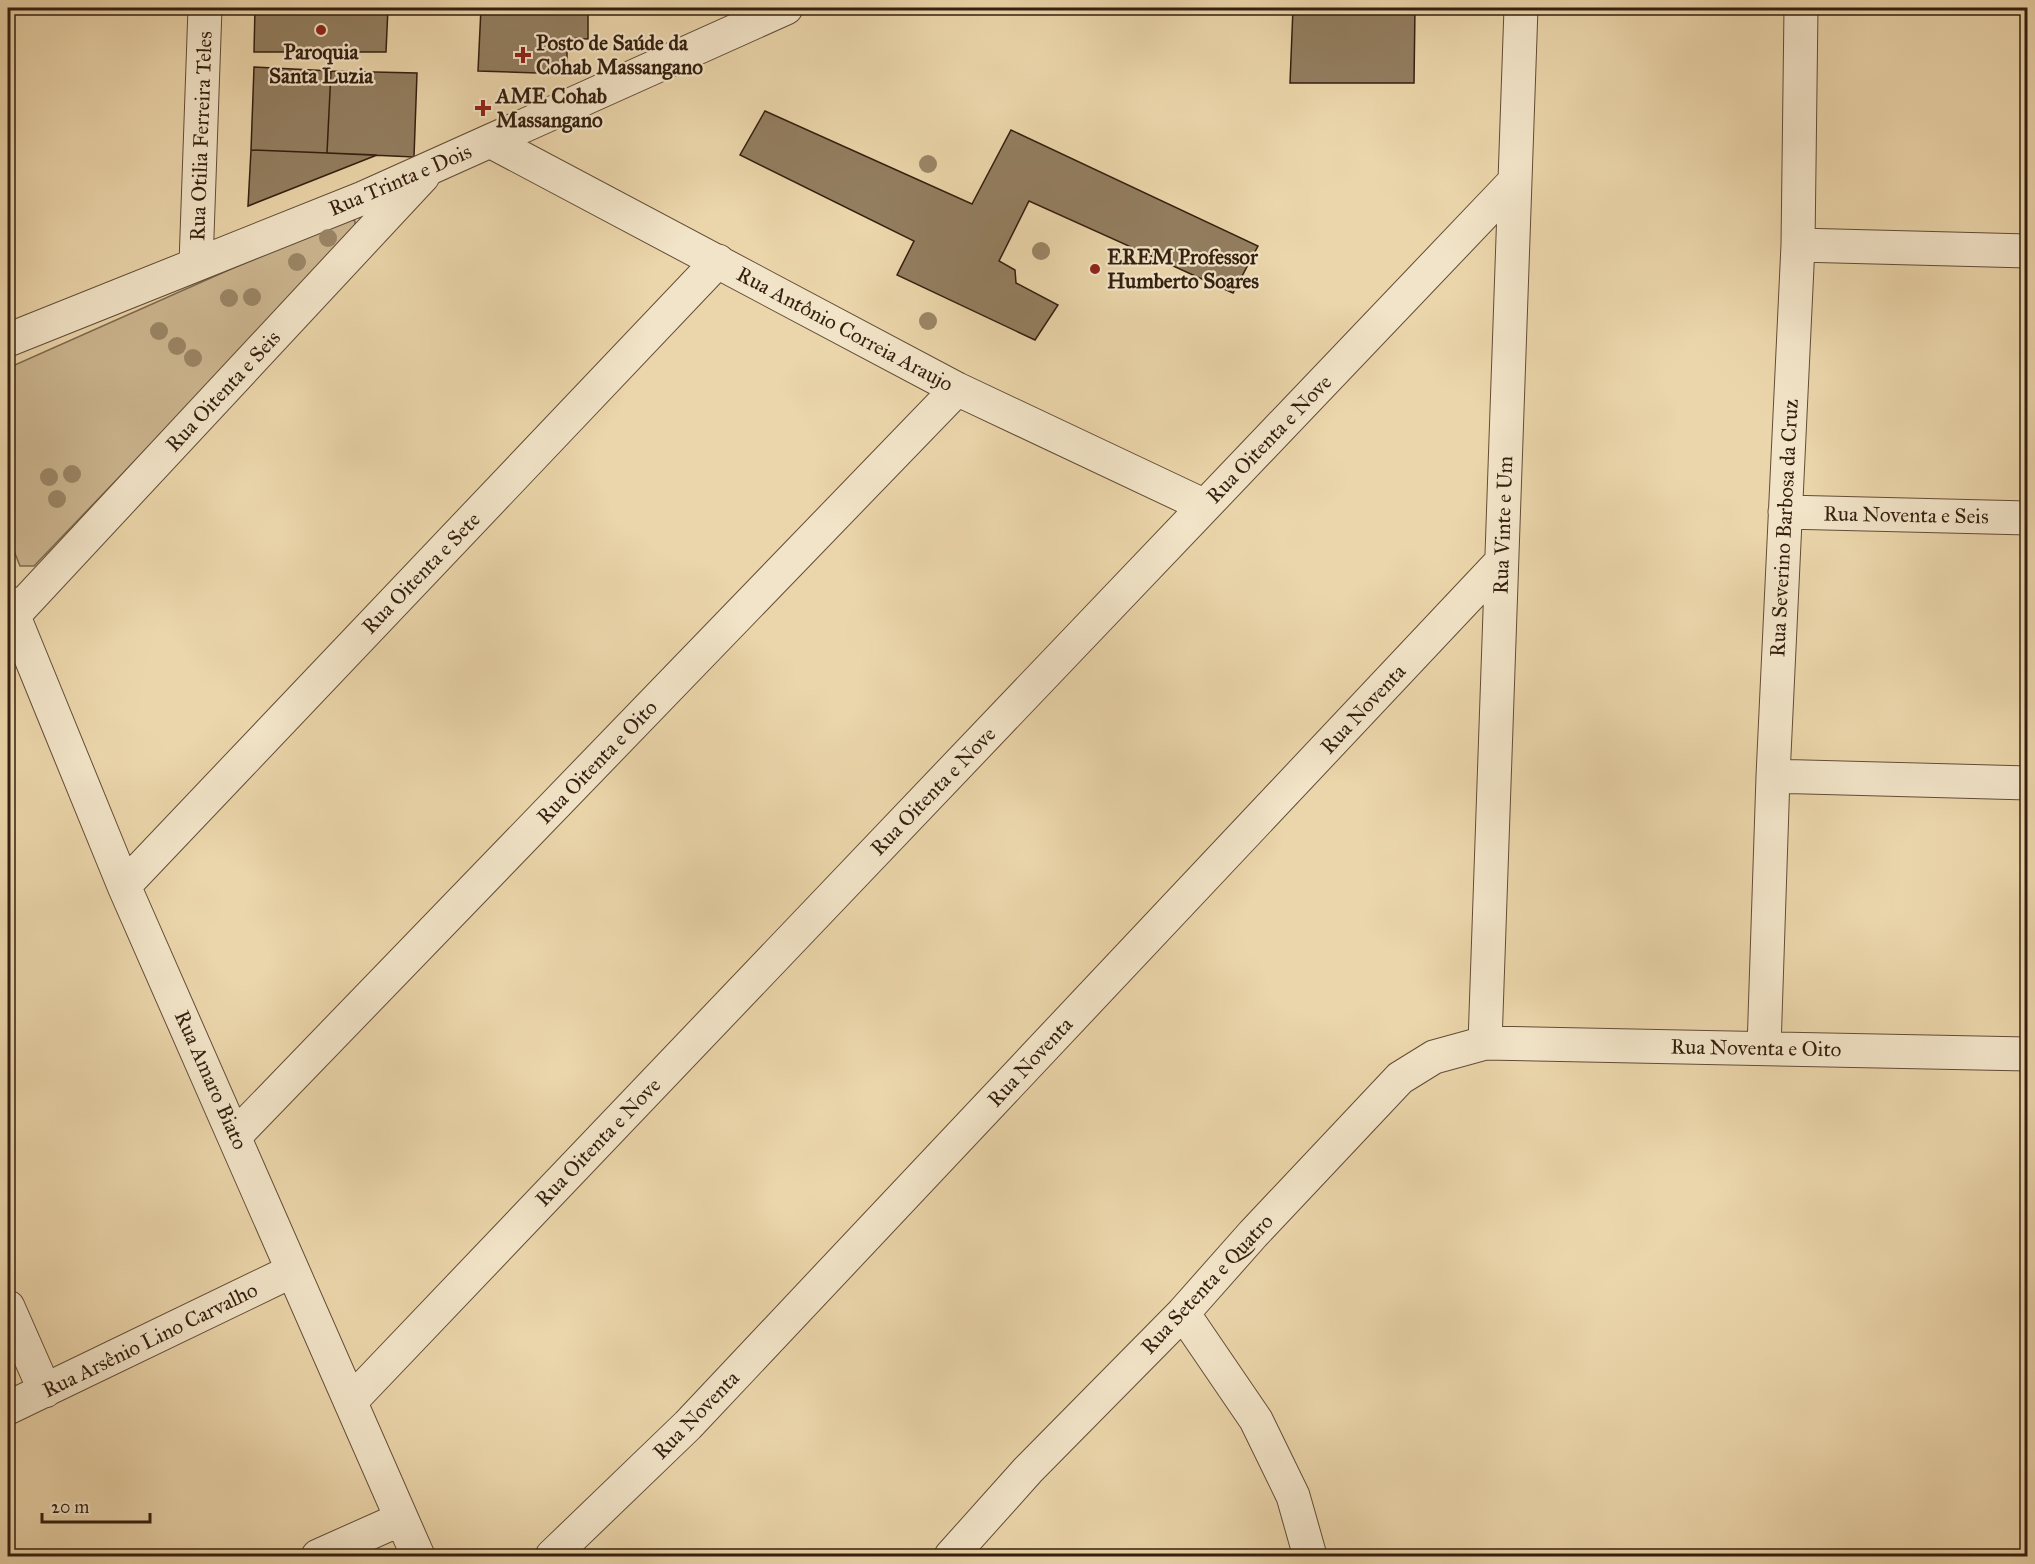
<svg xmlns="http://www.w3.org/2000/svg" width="2035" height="1564" font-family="'IM FELL Great Primer',serif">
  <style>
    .green { fill: #ccb690; stroke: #806a50; stroke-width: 1.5 }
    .building { fill: #937e60; stroke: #341f0f; stroke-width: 1.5 }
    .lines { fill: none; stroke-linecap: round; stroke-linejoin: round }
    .minor-casing { stroke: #624c36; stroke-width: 35 }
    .minor { stroke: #f2e4c8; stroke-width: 33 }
    .tree { fill: #9b8666 }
    .poi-dot { fill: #8f2418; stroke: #f2e4c8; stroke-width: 2 }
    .labels { text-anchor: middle; stroke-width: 4.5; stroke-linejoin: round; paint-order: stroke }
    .poi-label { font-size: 21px; font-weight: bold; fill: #341f0f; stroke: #f2e4c8; text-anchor: start }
    .street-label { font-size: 21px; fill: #341f0f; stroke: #f2e4c8 }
  </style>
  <rect width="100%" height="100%" fill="#ebd5aa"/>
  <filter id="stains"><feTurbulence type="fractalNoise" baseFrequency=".00333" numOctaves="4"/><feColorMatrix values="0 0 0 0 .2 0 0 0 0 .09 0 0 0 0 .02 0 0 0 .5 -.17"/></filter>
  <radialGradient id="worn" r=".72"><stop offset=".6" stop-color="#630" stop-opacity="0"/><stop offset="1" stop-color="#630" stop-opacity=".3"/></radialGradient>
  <path class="green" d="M 348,217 L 355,221 L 355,231 L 34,566 L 20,566 L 8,536 L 8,368 Z"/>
  <path class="building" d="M 255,8 L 388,8 L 386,52 L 254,52 Z
    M 481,8 L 588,8 L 588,39 L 567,38 L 567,74 L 478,71 Z
    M 1293,8 L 1415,8 L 1414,83 L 1290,83 Z
    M 254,67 L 331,71 L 327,153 L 251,150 Z
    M 331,71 L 417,73 L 414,157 L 327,153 Z
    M 765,111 L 972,204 L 1011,130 L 1258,246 L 1233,293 L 1029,201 L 999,261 L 1015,270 L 1016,283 L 1058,305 L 1035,340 L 897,275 L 914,241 L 740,155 Z
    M 251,150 L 377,155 L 248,206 Z"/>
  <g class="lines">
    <g class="minor-casing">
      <path id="minor" d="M 490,141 L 957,389 L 1205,506
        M 1798,245 L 2028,251
        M 196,264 L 205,8
        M 8,340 L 363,198 L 786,8
        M 1785,512 L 2028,518
        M 8,602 L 124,886 L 418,1556
        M 13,616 L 423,176
        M 1773,776 L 2028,783
        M 124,886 L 718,261
        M 1485,1043 L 1521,8
        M 1764,1048 L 1773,776 L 1798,245 L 1801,8
        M 236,1135 L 957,389
        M 8,1307 L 45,1391
        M 1183,1313 L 1256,1420 L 1293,1496 L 1310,1556
        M 351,1401 L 1515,181
        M 8,1408 L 292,1271
        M 318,1556 L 401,1519
        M 552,1556 L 688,1425 L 1501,562
        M 951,1556 L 1028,1470 L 1183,1313 L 1253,1234 L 1400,1078 L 1434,1057 L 1485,1043 L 2028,1054"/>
    </g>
    <use href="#minor" class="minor"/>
  </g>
  <g class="tree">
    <circle cx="928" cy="164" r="9"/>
    <circle cx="328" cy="238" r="9"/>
    <circle cx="1041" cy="251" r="9"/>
    <circle cx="297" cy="262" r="9"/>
    <circle cx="252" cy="297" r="9"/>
    <circle cx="229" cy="298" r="9"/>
    <circle cx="928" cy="321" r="9"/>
    <circle cx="159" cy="331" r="9"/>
    <circle cx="177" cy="346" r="9"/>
    <circle cx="193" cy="358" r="9"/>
    <circle cx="72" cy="474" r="9"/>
    <circle cx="49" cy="477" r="9"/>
    <circle cx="57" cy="499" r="9"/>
  </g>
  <g class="poi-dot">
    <circle cx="321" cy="30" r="6"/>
    <path d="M520 46h6v6h6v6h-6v6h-6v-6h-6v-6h6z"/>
    <path d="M480 99h6v6h6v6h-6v6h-6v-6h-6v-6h6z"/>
    <circle cx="1095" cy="269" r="6"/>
  </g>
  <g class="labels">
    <g class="poi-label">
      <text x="536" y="50">Posto de Saúde da<tspan x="536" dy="24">Cohab Massangano</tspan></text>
      <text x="321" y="59" text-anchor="middle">Paroquia<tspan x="321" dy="24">Santa Luzia</tspan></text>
      <text x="496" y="103">AME Cohab<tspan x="496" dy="24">Massangano</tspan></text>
      <text x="1107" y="264">EREM Professor<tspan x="1107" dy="24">Humberto Soares</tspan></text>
    </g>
    <g class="street-label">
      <text transform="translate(201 136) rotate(-88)" y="7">Rua Otilia Ferreira Teles</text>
      <text transform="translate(400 180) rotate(-23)" y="7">Rua Trinta e Dois</text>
      <text transform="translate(845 329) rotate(28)" y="7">Rua Antônio Correia Araujo</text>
      <text transform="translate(223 391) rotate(-47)" y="7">Rua Oitenta e Seis</text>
      <text transform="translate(1269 439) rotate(-46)" y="7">Rua Oitenta e Nove</text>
      <text transform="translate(1906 515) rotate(1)" y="7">Rua Noventa e Seis</text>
      <text transform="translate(1503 525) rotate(-88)" y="7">Rua Vinte e Um</text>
      <text transform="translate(1784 528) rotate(-87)" y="7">Rua Severino Barbosa da Cruz</text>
      <text transform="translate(421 573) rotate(-46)" y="7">Rua Oitenta e Sete</text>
      <text transform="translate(1363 709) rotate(-47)" y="7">Rua Noventa</text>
      <text transform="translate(597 762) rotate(-46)" y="7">Rua Oitenta e Oito</text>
      <text transform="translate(933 791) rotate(-46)" y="7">Rua Oitenta e Nove</text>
      <text transform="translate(1756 1048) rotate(1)" y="7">Rua Noventa e Oito</text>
      <text transform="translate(1030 1062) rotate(-47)" y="7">Rua Noventa</text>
      <text transform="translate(211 1080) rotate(66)" y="7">Rua Amaro Biato</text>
      <text transform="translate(598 1142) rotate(-46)" y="7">Rua Oitenta e Nove</text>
      <text transform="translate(1207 1284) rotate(-47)" y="7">Rua Setenta e Quatro</text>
      <text transform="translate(150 1340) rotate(-26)" y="7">Rua Arsênio Lino Carvalho</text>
      <text transform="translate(696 1415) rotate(-46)" y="7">Rua Noventa</text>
    </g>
  </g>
  <rect width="2035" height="1564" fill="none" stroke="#ebd5aa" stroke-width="30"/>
  <rect x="9" y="9" width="2017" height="1546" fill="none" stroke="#341f0f" stroke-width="3"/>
  <rect x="15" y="15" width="2005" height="1534" fill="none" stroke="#341f0f" stroke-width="1.5"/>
  <path d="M42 1513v9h108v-9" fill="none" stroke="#341f0f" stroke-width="3"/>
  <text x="51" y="1513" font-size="18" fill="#341f0f" stroke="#f2e4c8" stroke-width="4.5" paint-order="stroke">20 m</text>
  <rect width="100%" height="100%" filter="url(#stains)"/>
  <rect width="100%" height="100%" fill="url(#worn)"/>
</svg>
